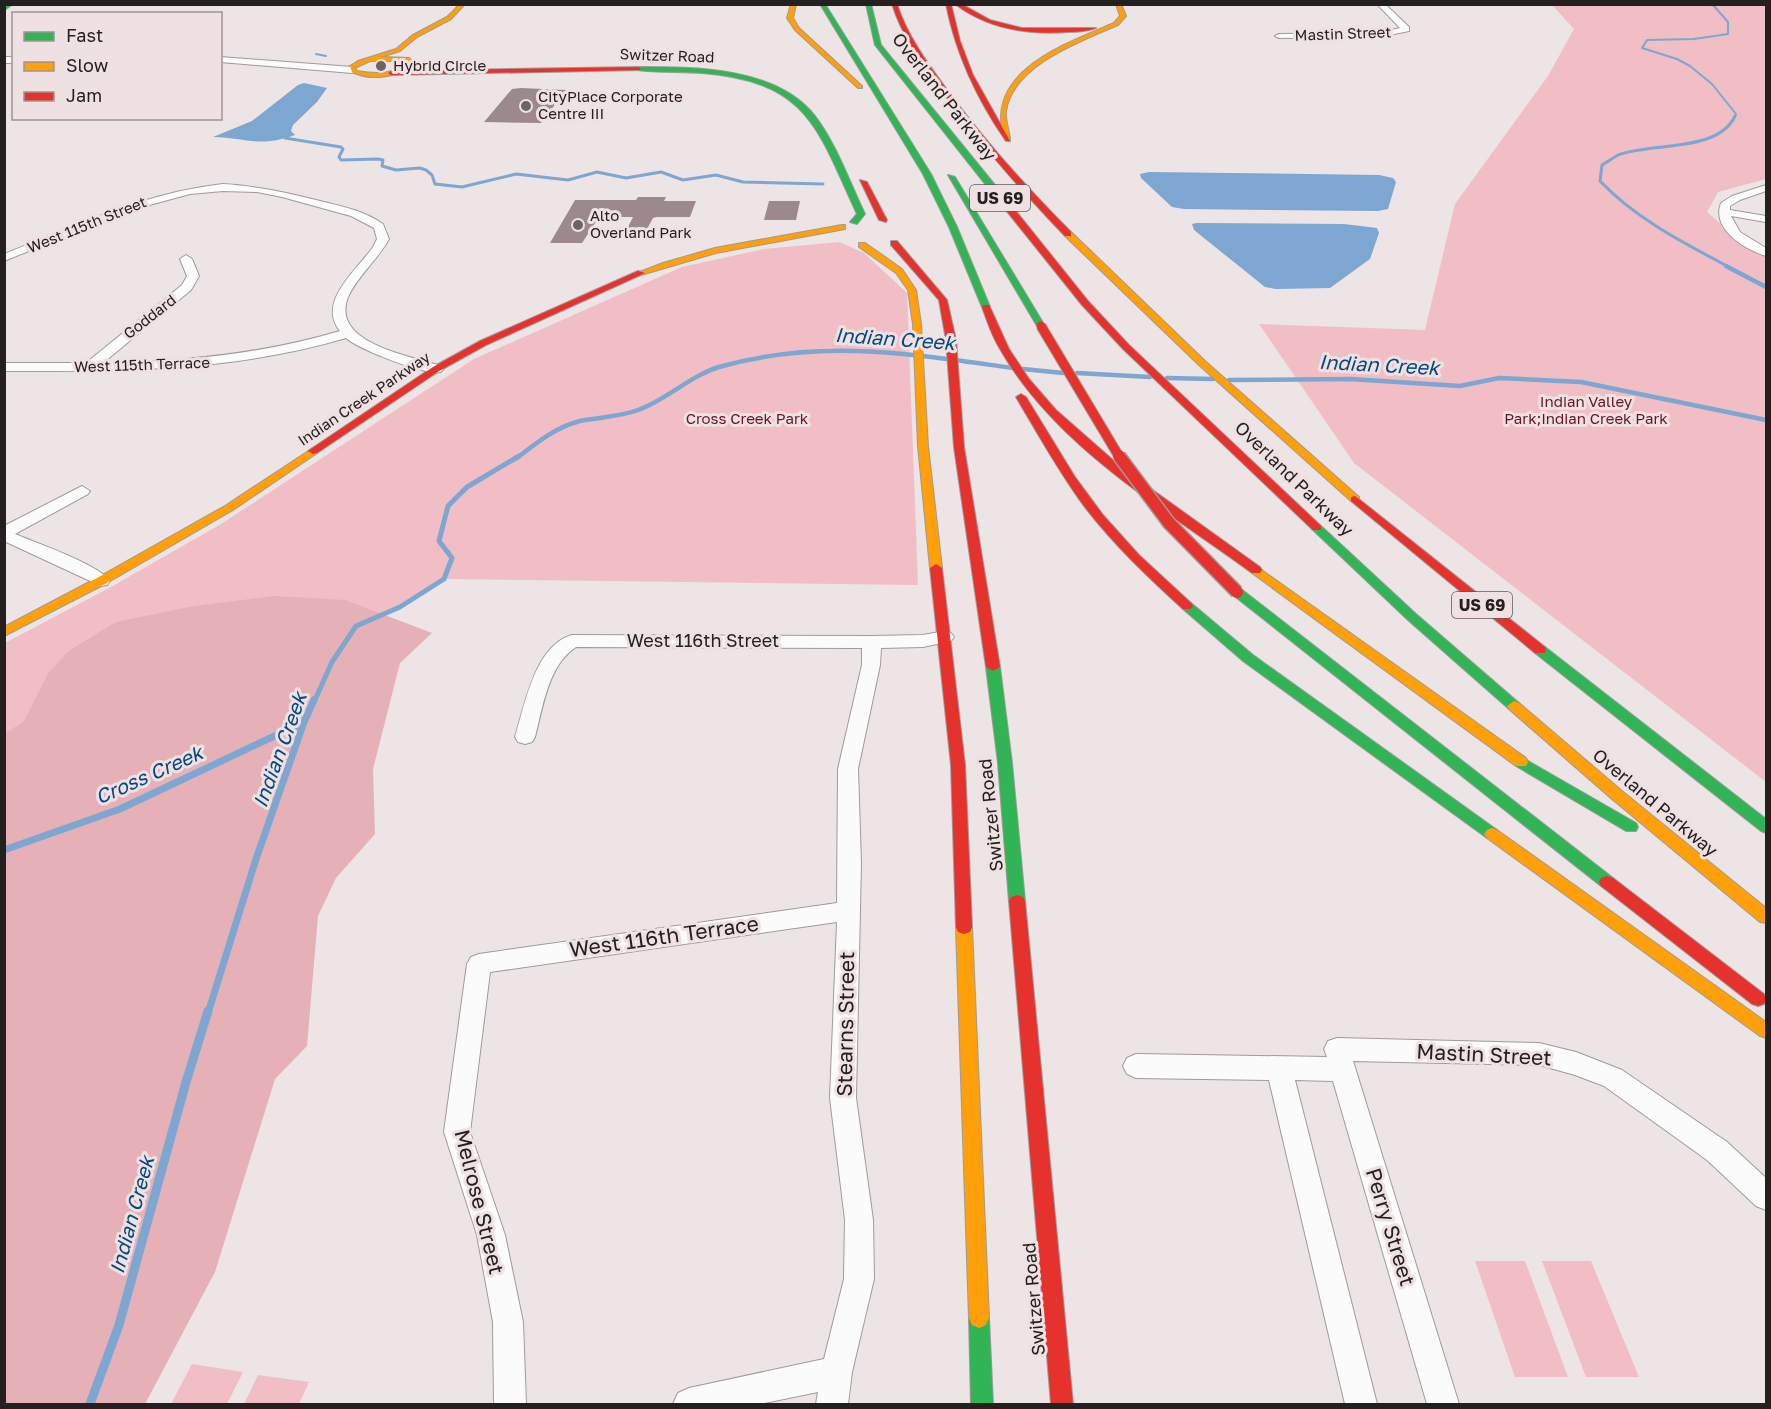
<svg xmlns="http://www.w3.org/2000/svg" width="1771" height="1409" font-family="'Golos Text',sans-serif">
  <style>
    .green { fill: #f0bec4 }
    .forest { fill: #e6b0b7 }
    .water { fill: #7da6d1 }
    .lines { fill: none; stroke-linecap: round; stroke-linejoin: round }
    .stream-far5 { stroke: #7da6d1; stroke-width: 2 }
    .stream-far4 { stroke: #7da6d1; stroke-width: 3 }
    .stream-far3 { stroke: #7da6d1; stroke-width: 4.5 }
    .stream-far2 { stroke: #7da6d1; stroke-width: 5 }
    .stream-far1 { stroke: #7da6d1; stroke-width: 7 }
    .stream { stroke: #7da6d1; stroke-width: 9 }
    .building { fill: #9c898c }
    .street-casing { stroke: #a09a9a; stroke-width: 2 }
    .fast-casing { stroke: #a09a9a; stroke-width: 2 }
    .slow-casing { stroke: #a09a9a; stroke-width: 2 }
    .jam-casing { stroke: #a09a9a; stroke-width: 2 }
    .street { fill: #fcfbfb; fill-rule: evenodd }
    .fast { fill: #30b455; fill-rule: evenodd }
    .slow { fill: #ff9f0a; fill-rule: evenodd }
    .jam { fill: #e5322d; fill-rule: evenodd }
    .jam-bridge-far1-casing { stroke: #a09a9a; stroke-width: 11; stroke-linecap: butt }
    .jam-bridge-casing { stroke: #a09a9a; stroke-width: 15; stroke-linecap: butt }
    .jam-bridge-far1 { stroke: #e5322d; stroke-width: 9 }
    .jam-bridge { stroke: #e5322d; stroke-width: 12 }
    .poi-dot { fill: #6b6565; stroke: #efe1e2; stroke-width: 2 }
    .labels { text-anchor: middle; stroke-width: 6; stroke-linejoin: round; paint-order: stroke }
    .far-street-label { font-size: 15px; fill: #252020; stroke: #efe1e2 }
    .far-poi-label { font-size: 15px; fill: #252020; stroke: #efe1e2; text-anchor: start }
    .far-park-label { font-size: 15px; fill: #651428; stroke: #efe1e2 }
    .shield { fill: #efe1e2; stroke: #625a5a; stroke-width: 1.5 }
    .shield-label { font-size: 16px; font-weight: bold; fill: #252020 }
    .street-label { font-size: 18px; fill: #252020; stroke: #efe1e2 }
    .water-label { font-size: 20px; font-style: italic; fill: #004982; stroke: #efe1e2 }
    .near-street-label { font-size: 21px; fill: #252020; stroke: #efe1e2 }
  </style>
  <rect width="100%" height="100%" fill="#ece4e5"/>
  <path class="green" d="M 1552,5 L 1766,5 L 1766,179 L 1718,192 L 1707,212 L 1750,249 L 1766,256 L 1766,782 L 1354,463 L 1259,324 L 1425,330 L 1455,204 L 1548,76 L 1574,29 Z
    M 839,242 L 864,253 L 907,293 L 918,585 L 444,579 L 400,607 L 356,626 L 5,1404 L 5,643 L 111,587 L 221,524 L 474,359 L 682,267 L 764,249 Z
    M 1475,1261 L 1525,1261 L 1568,1377 L 1515,1377 Z
    M 1542,1261 L 1591,1261 L 1639,1377 L 1586,1377 Z
    M 192,1364 L 243,1372 L 227,1404 L 171,1404 Z
    M 258,1375 L 309,1382 L 299,1404 L 244,1404 Z"/>
  <path class="forest" d="M 275,596 L 345,600 L 432,633 L 400,663 L 373,769 L 375,834 L 336,878 L 318,916 L 307,1046 L 275,1079 L 215,1272 L 145,1404 L 5,1404 L 5,734 L 24,721 L 49,672 L 70,650 L 116,622 L 194,606 Z"/>
  <path class="water" d="M 304,83 L 327,88 L 317,102 L 293,125 L 291,131 L 295,135 C 258,148 249,138 213,137 L 252,121 L 298,85 Z
    M 1149,172 L 1379,175 L 1393,178 L 1396,182 L 1388,209 L 1378,211 L 1184,209 L 1172,207 L 1141,178 L 1140,174 Z
    M 1197,223 L 1344,224 L 1377,228 L 1379,233 L 1370,259 L 1330,288 L 1276,289 L 1265,287 L 1194,230 L 1192,224 Z"/>
  <g class="lines">
    <path class="stream-far5" d="M 1709,4 L 1714,6 L 1728,22 L 1728,34 L 1694,39 L 1647,40 L 1642,48 L 1677,59 L 1690,66 L 1712,84 L 1736,114 L 1734,118
      M 316,54 L 326,56"/>
    <path class="stream-far4" d="M 285,138 L 341,147 L 343,149 L 339,157 L 341,160 L 378,159 L 383,160 L 382,166 L 396,170 L 420,168 L 426,170 L 432,175 L 435,184 L 462,187 L 516,174 L 568,180 L 597,172 L 626,178 L 661,172 L 683,180 L 716,175 L 743,182 L 823,184
      M 1729,267 C 1684,243 1636,219 1600,181 L 1602,165 C 1607,162 1613,158 1618,155 C 1651,142 1718,153 1735,116"/>
    <path class="stream-far3" d="M 1726,266 L 1766,287
      M 1023,369 L 1063,373
      M 1077,373 L 1150,377
      M 1167,378 L 1213,379
      M 1229,380 L 1350,379 L 1460,386 L 1499,378 L 1581,382 L 1766,420
      M 517,458 C 536,443 556,427 580,421 C 599,417 620,417 638,410 C 666,400 690,376 719,367 C 822,338 910,354 1013,368"/>
    <path class="stream-far2" d="M 314,702 L 332,662 L 356,626 L 400,607 L 444,579 L 452,558 L 439,541 L 448,506 L 467,487 L 519,456"/>
    <path class="stream-far1" d="M 4,850 L 120,809 L 304,722
      M 208,1013 L 256,859 L 304,722 L 314,700"/>
    <path class="stream" d="M 90,1404 L 119,1325 L 186,1082 L 208,1011"/>
  </g>
  <path class="building" d="M 521,88 L 566,90 L 541,123 L 484,122 L 512,89 Z
    M 638,197 L 666,197 L 664,201 L 696,201 L 690,217 L 656,217 L 653,218 L 647,229 L 627,229 L 633,217 L 599,217 L 582,243 L 550,243 L 575,200 L 636,200 Z
    M 769,201 L 800,201 L 796,220 L 764,220 Z"/>
  <g class="lines">
    <g class="street-casing">
      <path id="street" d="M 1377,4 L 1385,4 L 1409,27 L 1409,31 L 1380,37 L 1279,38 L 1275,36 L 1279,34 L 1380,33 L 1400,28 Z
        M 4,57 L 14,57 L 14,63 L 4,63 Z
        M 220,57 L 352,67 L 356,70 L 352,73 L 220,62 Z
        M 223,184 C 256,186 285,192 316,200 C 340,206 363,210 383,224 L 389,239 C 378,259 359,275 349,295 C 327,343 411,356 441,366 L 443,369 L 441,372 C 426,376 358,349 346,338 C 230,372 124,371 4,371 L 4,363 L 86,363 L 182,285 L 187,276 L 180,259 L 186,255 L 192,259 L 199,276 L 191,290 L 103,363 C 184,362 262,354 340,331 C 316,302 358,269 373,247 L 377,239 L 374,228 L 351,216 L 282,197 L 257,192 L 223,191 L 190,194 L 131,210 L 4,261 L 4,254 C 78,225 143,193 223,184 Z
        M 1766,185 L 1766,191 L 1740,200 L 1730,206 L 1730,210 L 1766,216 L 1766,222 L 1731,216 L 1740,232 L 1766,248 L 1766,256 C 1744,249 1711,229 1721,203 L 1732,196 Z
        M 82,486 L 90,491 L 88,494 L 15,534 C 36,543 98,564 110,581 L 107,585 L 101,586 L 4,541 L 4,526 Z
        M 945,631 L 951,633 L 954,637 L 951,641 L 923,647 L 881,648 L 880,665 L 858,769 L 861,863 L 856,1098 L 873,1220 L 874,1279 L 852,1372 L 848,1404 L 816,1404 L 818,1392 L 759,1404 L 673,1404 L 678,1393 L 689,1388 L 824,1359 L 844,1279 L 845,1220 L 830,1098 L 837,922 L 490,972 L 470,1132 L 505,1235 L 523,1322 L 526,1404 L 494,1404 L 493,1322 L 477,1235 L 444,1132 L 467,964 L 471,957 L 479,954 L 837,903 L 838,769 L 862,665 L 862,648 L 576,647 C 548,665 543,707 535,737 L 532,742 L 525,744 L 518,742 L 515,737 C 525,705 535,645 572,635 L 872,636 L 923,635 Z
        M 1337,1038 L 1539,1043 L 1576,1052 L 1622,1070 L 1727,1142 L 1766,1178 L 1766,1210 L 1756,1206 L 1707,1160 L 1604,1086 L 1575,1075 L 1539,1065 L 1353,1061 L 1459,1404 L 1427,1404 L 1333,1081 L 1295,1080 L 1377,1404 L 1345,1404 L 1269,1080 L 1136,1078 L 1127,1074 L 1123,1066 L 1127,1058 L 1136,1054 L 1327,1057 L 1324,1049 L 1328,1041 Z"/>
    </g>
    <g class="fast-casing">
      <path id="fast" d="M 13,4 L 6,9 L 4,9 L 6,4 Z
        M 820,4 L 825,4 L 931,174 L 957,227 L 990,307 L 989,309 L 982,307 L 949,227 L 923,174 Z
        M 866,4 L 871,4 L 881,45 L 999,190 L 999,194 L 993,194 L 875,45 Z
        M 639,67 C 695,67 777,67 815,116 C 837,145 849,181 865,214 L 857,224 L 850,222 L 857,214 C 817,128 809,82 702,73 C 680,71 658,73 637,70 Z
        M 948,175 L 955,177 L 1045,326 L 1044,328 L 1037,326 Z
        M 1317,525 L 1321,526 L 1416,614 L 1519,703 L 1521,706 L 1519,709 L 1509,709 L 1408,620 L 1313,530 L 1311,528 Z
        M 1237,588 L 1241,589 L 1613,878 L 1615,882 L 1613,886 L 1607,888 L 1601,886 L 1233,595 L 1231,592 L 1233,589 Z
        M 1187,602 L 1191,603 L 1253,655 L 1497,830 L 1500,834 L 1497,838 L 1487,838 L 1243,661 L 1183,609 L 1181,606 Z
        M 1540,646 L 1545,647 L 1766,819 L 1766,833 L 1761,831 L 1535,653 L 1534,650 Z
        M 993,663 L 1000,667 L 1012,763 L 1025,901 L 1023,905 L 1017,907 L 1011,905 L 1009,901 L 998,763 L 986,667 Z
        M 1521,757 L 1636,823 L 1638,827 L 1636,831 L 1626,831 L 1516,766 L 1514,762 L 1516,758 Z
        M 979,1308 L 986,1311 L 989,1318 L 993,1404 L 971,1404 L 969,1318 L 972,1311 Z"/>
    </g>
    <g class="slow-casing">
      <path id="slow" d="M 460,4 L 465,4 L 451,19 L 417,37 L 400,51 L 381,57 L 409,58 L 414,63 C 399,78 371,81 352,72 L 350,66 L 358,61 L 396,49 L 413,35 L 447,17 ZM 370,61 L 405,61 L 408,63 C 393,75 375,74 357,71 L 355,68 Z
        M 791,4 L 796,4 L 793,18 L 799,28 L 862,86 L 862,88 L 858,88 L 795,30 L 787,18 Z
        M 1116,4 L 1121,4 L 1126,16 L 1118,25 C 1081,41 1013,65 1006,111 C 1005,120 1009,130 1010,139 L 1005,140 C 982,72 1065,44 1114,23 L 1120,16 Z
        M 842,225 L 845,225 L 845,229 L 716,253 L 641,275 L 637,273 L 663,263 L 715,248 Z
        M 1065,232 L 1071,232 L 1205,361 L 1359,497 L 1359,501 L 1351,501 L 1199,365 L 1065,236 Z
        M 859,243 L 865,243 L 902,269 L 916,290 L 921,324 L 928,446 L 942,568 L 936,572 L 930,568 L 918,446 L 913,324 L 908,290 L 896,273 L 859,247 Z
        M 313,448 L 318,451 L 317,453 L 233,510 L 105,584 L 4,636 L 4,627 L 97,578 L 225,506 Z
        M 1256,566 L 1526,758 L 1528,762 L 1526,766 L 1516,766 L 1252,573 L 1250,570 L 1252,567 Z
        M 1514,701 L 1519,703 L 1622,791 L 1766,908 L 1766,923 L 1760,922 L 1612,799 L 1509,709 L 1507,706 Z
        M 1492,828 L 1497,830 L 1766,1022 L 1766,1038 L 1760,1036 L 1487,838 L 1484,834 L 1487,830 Z
        M 964,920 L 970,922 L 972,927 L 989,1318 L 986,1325 L 979,1328 L 972,1325 L 969,1318 L 956,927 L 958,922 Z"/>
    </g>
    <g class="jam-casing">
      <path id="jam" d="M 892,4 L 897,4 C 907,35 926,61 945,87 C 983,139 1026,187 1071,232 L 1071,236 L 1065,236 C 1020,189 977,141 940,88 C 921,62 902,36 892,4 Z
        M 946,4 L 951,4 L 960,41 L 973,75 L 1010,141 L 1006,141 C 977,99 956,55 946,4 Z
        M 955,4 L 961,4 L 990,20 L 1022,28 L 1096,28 C 1088,31 1077,32 1068,32 C 1028,35 988,29 955,4 Z
        M 639,67 L 641,70 L 391,75 L 388,73 L 391,71 Z
        M 860,180 L 867,182 L 887,220 L 886,222 L 879,220 Z
        M 993,190 L 999,190 L 1088,301 L 1129,345 L 1321,526 L 1321,530 L 1313,530 L 1123,349 L 1082,305 L 993,194 Z
        M 891,241 L 897,241 L 947,300 L 956,340 L 964,447 L 1000,667 L 993,671 L 986,667 L 954,447 L 946,340 L 939,300 L 891,245 Z
        M 638,271 L 645,273 L 486,345 L 439,371 L 317,453 L 313,454 L 308,451 L 433,367 L 480,341 Z
        M 983,305 L 989,305 L 1009,349 L 1029,379 L 1056,410 L 1122,468 L 1260,567 L 1262,570 L 1260,573 L 1252,573 C 1163,508 1056,447 1000,349 C 992,336 987,321 982,307 Z
        M 1021,394 L 1026,397 L 1075,477 L 1103,515 L 1139,555 L 1191,603 L 1193,606 L 1191,609 L 1183,609 C 1148,577 1113,544 1084,506 C 1059,472 1038,434 1016,397 Z
        M 1355,496 L 1545,647 L 1546,650 L 1545,653 L 1535,653 L 1351,501 L 1351,497 Z
        M 936,564 L 942,568 L 965,765 L 972,927 L 970,932 L 964,934 L 958,932 L 956,927 L 951,765 L 930,568 Z
        M 1607,876 L 1613,878 L 1764,994 L 1766,999 L 1764,1004 L 1758,1006 L 1752,1004 L 1601,886 L 1599,882 L 1601,878 Z
        M 1017,895 L 1023,897 L 1025,901 L 1073,1404 L 1051,1404 L 1009,901 L 1011,897 Z"/>
    </g>
    <use href="#street" class="street"/>
    <use href="#fast" class="fast"/>
    <use href="#slow" class="slow"/>
    <use href="#jam" class="jam"/>
    <g class="jam-bridge-far1-casing">
      <path id="jam-bridge-far1" d="M 1041,326 L 1120,458"/>
    </g>
    <g class="jam-bridge-casing">
      <path id="jam-bridge" d="M 1119,456 L 1169,523 L 1237,592"/>
    </g>
    <use href="#jam-bridge-far1" class="jam-bridge-far1"/>
    <use href="#jam-bridge" class="jam-bridge"/>
  </g>
  <g class="poi-dot">
    <circle cx="381" cy="66" r="6"/>
    <circle cx="526" cy="106" r="6"/>
    <circle cx="578" cy="225" r="6"/>
  </g>
  <g class="labels">
    <g class="far-street-label">
      <text transform="translate(1343 34) rotate(-2)" y="5">Mastin Street</text>
      <text transform="translate(667 56) rotate(2)" y="5">Switzer Road</text>
      <text transform="translate(87 225) rotate(-22)" y="5">West 115th Street</text>
      <text transform="translate(150 317) rotate(-38)" y="5">Goddard</text>
      <text transform="translate(142 365) rotate(-2)" y="5">West 115th Terrace</text>
      <text transform="translate(364 399) rotate(-34)" y="5">Indian Creek Parkway</text>
    </g>
    <g class="far-poi-label">
      <text x="393" y="71">Hybrid Circle</text>
      <text x="538" y="102">CityPlace Corporate<tspan x="538" dy="17">Centre III</tspan></text>
      <text x="590" y="221">Alto<tspan x="590" dy="17">Overland Park</tspan></text>
    </g>
    <g class="far-park-label">
      <text x="1586" y="407">Indian Valley<tspan x="1586" dy="17">Park;Indian Creek Park</tspan></text>
      <text x="747" y="424">Cross Creek Park</text>
    </g>
    <g class="shield">
      <rect x="970" y="185" width="60" height="26" rx="4.5"/>
      <rect x="1452" y="592" width="60" height="26" rx="4.5"/>
    </g>
    <g class="shield-label">
      <text x="1000" y="204">US 69</text>
      <text x="1482" y="611">US 69</text>
    </g>
    <g class="street-label">
      <text transform="translate(944 97) rotate(52)" y="6">Overland Parkway</text>
      <text transform="translate(1294 479) rotate(44)" y="6">Overland Parkway</text>
      <text x="703" y="647">West 116th Street</text>
      <text transform="translate(1655 803) rotate(40)" y="6">Overland Parkway</text>
      <text transform="translate(991 815) rotate(-96)" y="6">Switzer Road</text>
      <text transform="translate(1034 1299) rotate(-95)" y="6">Switzer Road</text>
    </g>
    <g class="water-label">
      <text transform="translate(895 339) rotate(4)" y="7">Indian Creek</text>
      <text transform="translate(1379 365) rotate(3)" y="7">Indian Creek</text>
      <text transform="translate(280 750) rotate(-70)" y="7">Indian Creek</text>
      <text transform="translate(149 775) rotate(-24)" y="7">Cross Creek</text>
      <text transform="translate(132 1215) rotate(-75)" y="7">Indian Creek</text>
    </g>
    <g class="near-street-label">
      <text transform="translate(664 937) rotate(-8)" y="7">West 116th Terrace</text>
      <text transform="translate(846 1024) rotate(-89)" y="7">Stearns Street</text>
      <text transform="translate(1484 1055) rotate(3)" y="7">Mastin Street</text>
      <text transform="translate(479 1202) rotate(76)" y="7">Melrose Street</text>
      <text transform="translate(1390 1227) rotate(73)" y="7">Perry Street</text>
    </g>
  </g>
  <rect width="1771" height="1409" fill="none" stroke="#252020" stroke-width="12"/>
  <rect x="12" y="12" width="210" height="108" fill="#efe1e2" stroke="#9e9494" stroke-width="1.5"/>
  <rect x="24" y="32" width="30" height="9" fill="#30b455" stroke="#9e9494" stroke-width="1.5"/>
  <text x="66" y="42" font-size="18" fill="#252020">Fast</text>
  <rect x="24" y="62" width="30" height="9" fill="#ff9f0a" stroke="#9e9494" stroke-width="1.5"/>
  <text x="66" y="72" font-size="18" fill="#252020">Slow</text>
  <rect x="24" y="92" width="30" height="9" fill="#e5322d" stroke="#9e9494" stroke-width="1.5"/>
  <text x="66" y="102" font-size="18" fill="#252020">Jam</text>
</svg>
